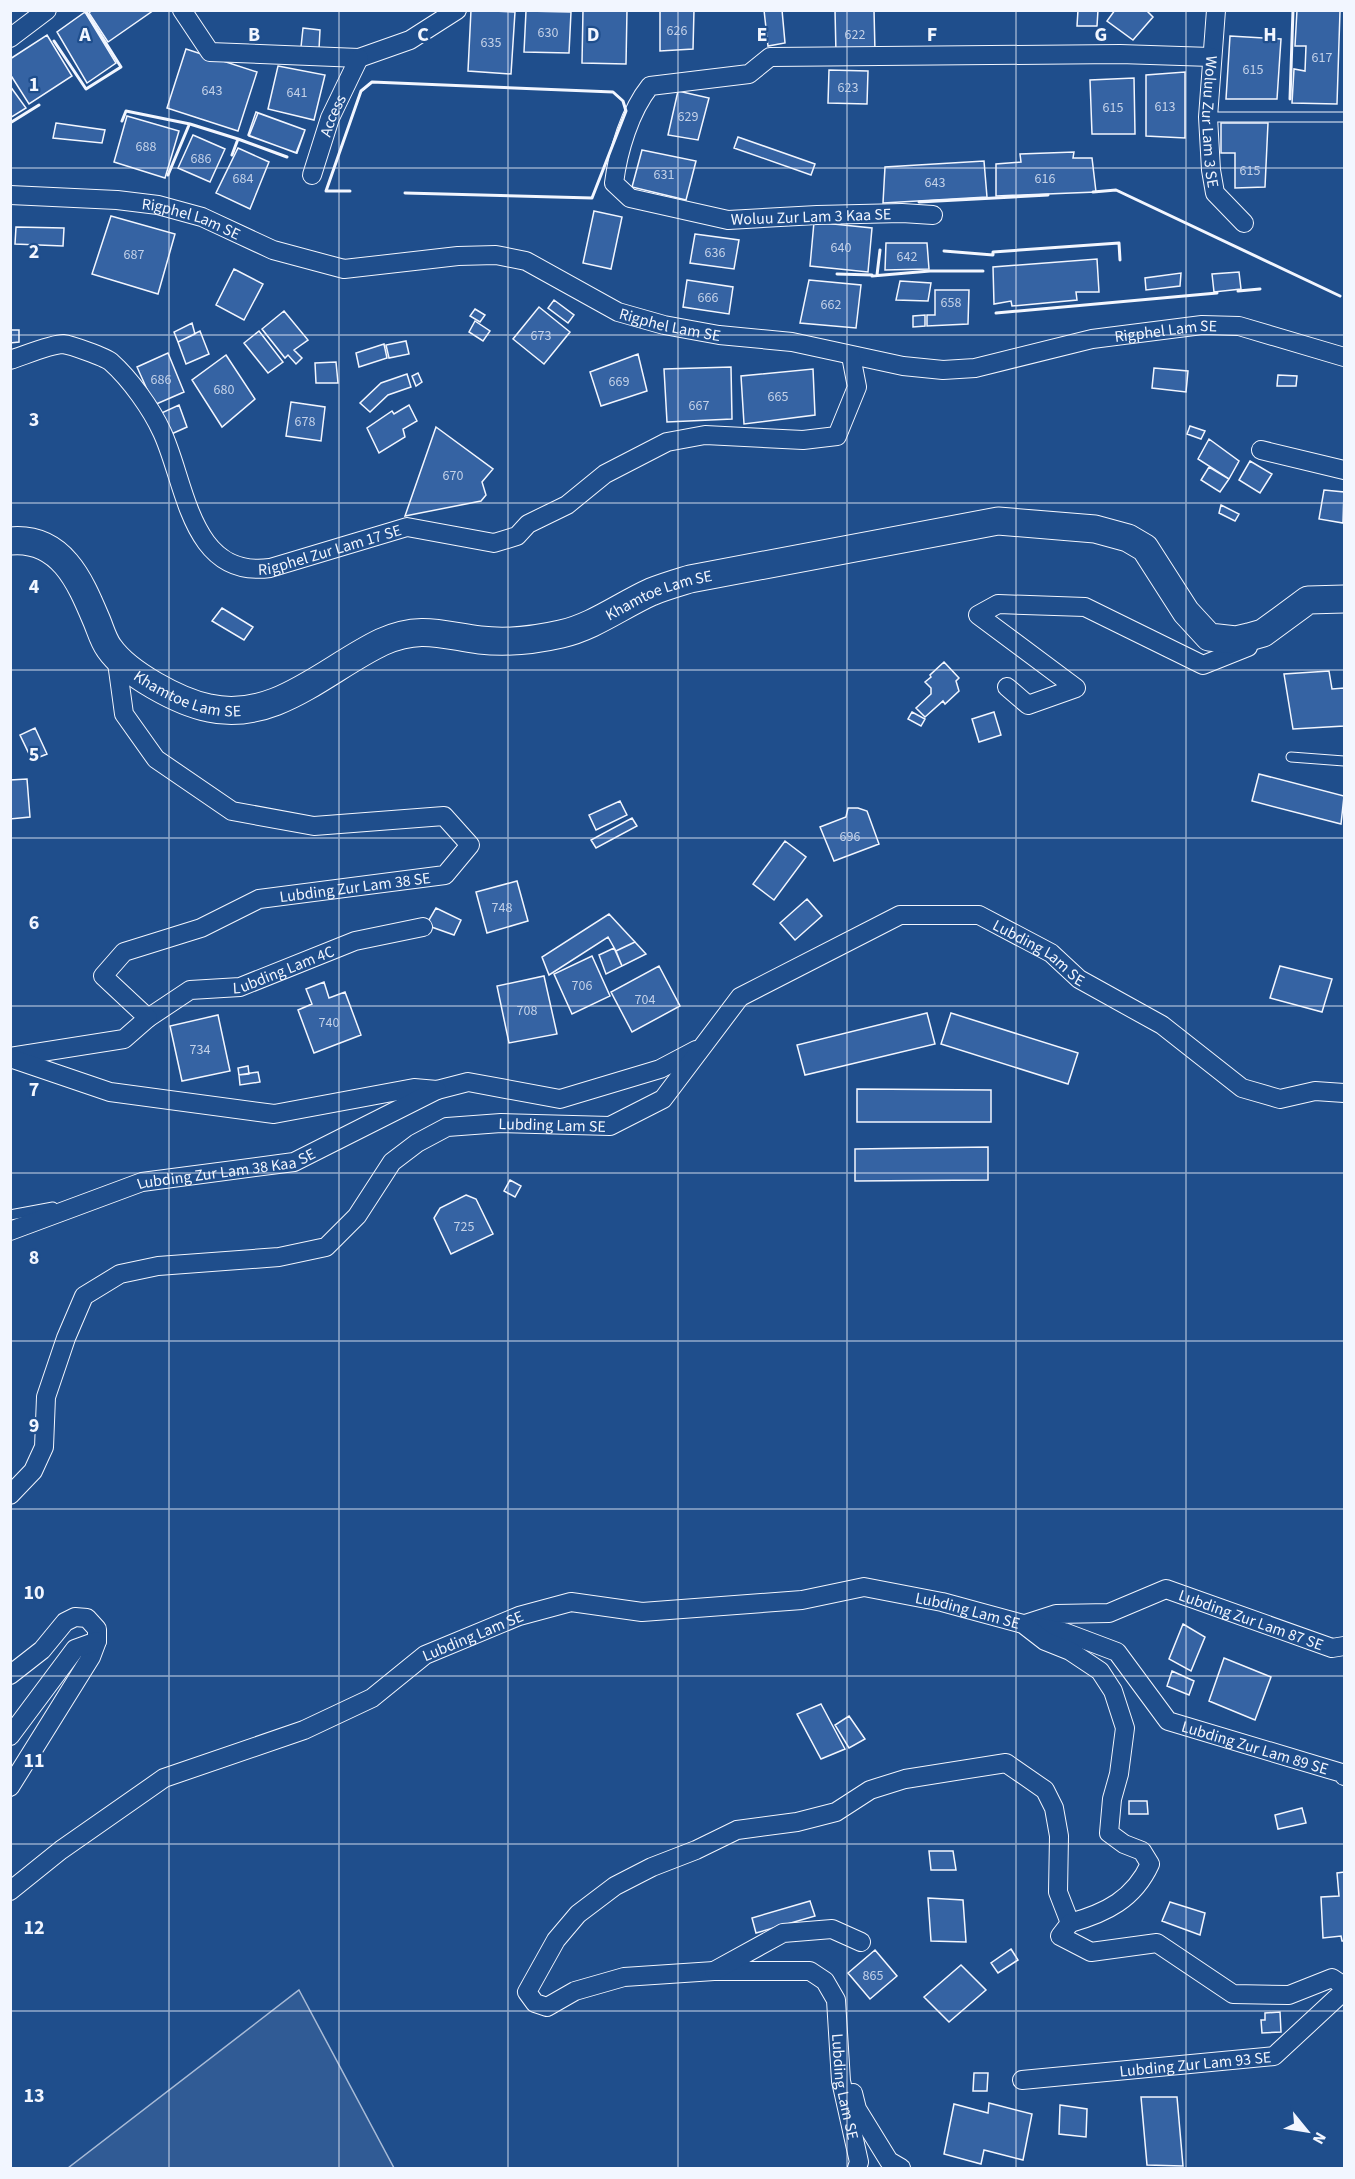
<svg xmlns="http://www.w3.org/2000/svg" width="1355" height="2179" font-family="'Source Sans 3',sans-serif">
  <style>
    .built { fill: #305b95; stroke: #a8bbd7; stroke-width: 1.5 }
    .building { fill: #3563a3; stroke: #f2f6ff; stroke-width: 1.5 }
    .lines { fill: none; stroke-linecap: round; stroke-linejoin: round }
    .service-casing { stroke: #f2f6ff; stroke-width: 11 }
    .minor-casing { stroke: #f2f6ff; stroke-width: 20 }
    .primary-casing { stroke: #f2f6ff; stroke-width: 29 }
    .service { stroke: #1f4e8c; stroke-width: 9 }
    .minor { stroke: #1f4e8c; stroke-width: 18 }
    .primary { stroke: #1f4e8c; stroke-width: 27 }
    .wall { stroke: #f2f6ff; stroke-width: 3 }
    .grid { fill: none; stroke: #f2f6ff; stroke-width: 1.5; stroke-opacity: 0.55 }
    .labels { text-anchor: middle; stroke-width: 4.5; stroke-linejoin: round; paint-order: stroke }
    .number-label { font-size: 14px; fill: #c3d1e8 }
    .street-label { font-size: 16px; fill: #f2f6ff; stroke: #1f4e8c }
    .grid-label { font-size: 20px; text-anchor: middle; font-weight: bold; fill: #f2f6ff; stroke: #1f4e8c; stroke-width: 4.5; stroke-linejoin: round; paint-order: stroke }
  </style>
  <rect width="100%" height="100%" fill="#1f4e8c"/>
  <path class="built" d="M 299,1990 L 394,2168 L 68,2168 Z"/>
  <path class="building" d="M 92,10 L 154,10 L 108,42 L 89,13 Z
    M 471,10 L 515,12 L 511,74 L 468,71 Z
    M 583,10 L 627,10 L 626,64 L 582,63 Z
    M 660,10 L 694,10 L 693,49 L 660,51 Z
    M 764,10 L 782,10 L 785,43 L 768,46 Z
    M 835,10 L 874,10 L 875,52 L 836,54 Z
    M 1078,10 L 1098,10 L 1097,26 L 1077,26 Z
    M 1115,10 L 1146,10 L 1153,17 L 1133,40 L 1107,21 Z
    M 1297,10 L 1340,11 L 1337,104 L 1292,103 L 1294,69 L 1305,71 L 1306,46 L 1295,46 Z
    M 526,11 L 571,12 L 569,53 L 524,52 Z
    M 85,12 L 116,63 L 87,83 L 57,32 Z
    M 303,28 L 320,30 L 319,49 L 301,47 Z
    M 47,35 L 72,76 L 29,104 L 10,74 L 10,59 Z
    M 1230,36 L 1281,39 L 1277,99 L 1226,99 Z
    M 186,49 L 257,72 L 238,131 L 167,108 Z
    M 278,66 L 325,75 L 314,120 L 268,109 Z
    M 829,70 L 868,71 L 867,104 L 828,103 Z
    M 1185,72 L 1185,138 L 1146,136 L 1146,75 Z
    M 1134,78 L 1135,134 L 1092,134 L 1090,80 Z
    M 10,86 L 26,108 L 10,118 Z
    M 678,91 L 709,98 L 698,140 L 668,135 Z
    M 256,112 L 305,130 L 296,153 L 248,135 Z
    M 258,113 L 305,130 L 297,153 L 249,136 Z
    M 127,116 L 179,131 L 165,178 L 114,162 Z
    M 56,123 L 105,130 L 102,143 L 53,138 Z
    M 1221,123 L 1268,123 L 1265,187 L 1235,188 L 1235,153 L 1221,153 Z
    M 193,135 L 225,149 L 210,182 L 178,168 Z
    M 738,137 L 815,164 L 811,175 L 734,148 Z
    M 238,148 L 269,162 L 250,209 L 216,193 Z
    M 642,150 L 696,161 L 686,200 L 632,187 Z
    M 1074,152 L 1073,158 L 1092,158 L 1096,192 L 996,196 L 996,164 L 1021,162 L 1020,154 Z
    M 984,161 L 987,197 L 883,203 L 885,167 Z
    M 594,211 L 622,217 L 611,269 L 583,263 Z
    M 111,216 L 175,234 L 158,294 L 92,274 Z
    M 814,222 L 872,228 L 868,272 L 810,266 Z
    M 16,227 L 64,228 L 63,246 L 15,244 Z
    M 695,234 L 739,240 L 734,269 L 690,263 Z
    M 886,243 L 927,243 L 929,269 L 885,270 Z
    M 1097,259 L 1099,292 L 1076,292 L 1077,300 L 1012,306 L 1011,301 L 994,304 L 993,267 Z
    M 234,269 L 263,284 L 244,320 L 216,305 Z
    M 1239,272 L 1241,289 L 1214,292 L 1212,274 Z
    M 1181,273 L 1180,286 L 1146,290 L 1145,278 Z
    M 687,280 L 733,287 L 729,314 L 683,307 Z
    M 809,280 L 861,285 L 856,328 L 800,323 Z
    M 900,281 L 931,283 L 928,301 L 896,300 Z
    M 935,290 L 969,290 L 968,324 L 927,326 L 927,315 L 935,315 Z
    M 554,300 L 574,315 L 568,323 L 548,308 Z
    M 539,307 L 570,332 L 544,364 L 513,339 Z
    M 475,309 L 485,315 L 480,322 L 470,316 Z
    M 284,311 L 308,340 L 294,350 L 302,358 L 296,364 L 288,355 L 285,358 L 262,329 Z
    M 925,315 L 925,326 L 913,327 L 913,316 Z
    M 475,321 L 490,331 L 483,341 L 469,332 Z
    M 192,323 L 195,334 L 178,342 L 174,332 Z
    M 10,330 L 19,330 L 19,342 L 10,343 Z
    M 200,331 L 209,354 L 186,364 L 178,342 Z
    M 259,331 L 283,362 L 268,373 L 244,343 Z
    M 406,341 L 409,354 L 389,358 L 386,345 Z
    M 384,344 L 387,358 L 359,367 L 356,353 Z
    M 168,353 L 184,392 L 154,405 L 137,367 Z
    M 638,354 L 647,391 L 601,406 L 590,372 Z
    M 226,355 L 255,399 L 222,427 L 192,380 Z
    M 336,362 L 338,383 L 316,383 L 315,363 Z
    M 731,367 L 732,419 L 667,422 L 664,369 Z
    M 1154,368 L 1188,371 L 1186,392 L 1152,388 Z
    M 813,369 L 815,415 L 744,424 L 741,376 Z
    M 418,373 L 422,382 L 416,386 L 412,376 Z
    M 407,374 L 411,387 L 388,395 L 370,412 L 360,403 L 381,383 Z
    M 1278,375 L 1297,376 L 1296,386 L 1277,386 Z
    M 291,402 L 325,407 L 321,441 L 286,436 Z
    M 179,405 L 187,427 L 167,436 L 157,415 Z
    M 409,405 L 417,421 L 403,429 L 405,437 L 379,453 L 367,428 L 392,411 L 394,414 Z
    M 1190,426 L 1205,431 L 1201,439 L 1187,434 Z
    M 436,427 L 493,469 L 482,482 L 486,495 L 481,501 L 405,516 Z
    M 1209,439 L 1239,461 L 1229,479 L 1198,459 Z
    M 1250,461 L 1272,474 L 1260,493 L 1239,480 Z
    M 1209,467 L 1229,479 L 1220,492 L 1201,480 Z
    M 1324,490 L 1344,492 L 1343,523 L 1319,519 Z
    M 1221,505 L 1239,514 L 1235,521 L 1219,513 Z
    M 222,608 L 253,627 L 244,640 L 212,621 Z
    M 944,662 L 959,678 L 956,681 L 959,691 L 945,704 L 943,701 L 925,717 L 916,708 L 931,694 L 931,688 L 925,682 L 931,677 L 930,675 Z
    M 1329,671 L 1332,689 L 1344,688 L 1344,726 L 1293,729 L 1284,674 Z
    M 912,712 L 925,719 L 921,726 L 908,719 Z
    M 994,712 L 1001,735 L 979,742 L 972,719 Z
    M 35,728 L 47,754 L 32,760 L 20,735 Z
    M 1259,774 L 1344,796 L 1341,824 L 1252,801 Z
    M 27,779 L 30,817 L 10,819 L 10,780 Z
    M 620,801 L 627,815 L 596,830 L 589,815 Z
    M 848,808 L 858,808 L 867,811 L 879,844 L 834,861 L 820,827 L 846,817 Z
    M 632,818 L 637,826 L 596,848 L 591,840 Z
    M 785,841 L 806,857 L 774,900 L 753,884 Z
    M 517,881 L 528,921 L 487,933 L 476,892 Z
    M 807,899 L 822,916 L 795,940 L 780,923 Z
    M 436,908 L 461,920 L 454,935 L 426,925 Z
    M 609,914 L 635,942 L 616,951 L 608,937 L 549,975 L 542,957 Z
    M 635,942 L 646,954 L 622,966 L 616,951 Z
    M 614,948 L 622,966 L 606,974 L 599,955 Z
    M 592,956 L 610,996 L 572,1014 L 554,974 Z
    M 659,966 L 680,1006 L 632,1032 L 611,992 Z
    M 1280,966 L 1332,979 L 1322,1012 L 1270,998 Z
    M 544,976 L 557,1034 L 509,1043 L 497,986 Z
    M 324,982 L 329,998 L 345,992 L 361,1035 L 314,1053 L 298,1010 L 312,1004 L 306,989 Z
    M 927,1013 L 935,1044 L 805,1075 L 797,1045 Z
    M 951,1013 L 1078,1053 L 1068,1084 L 941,1044 Z
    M 218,1015 L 230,1071 L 182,1081 L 170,1026 Z
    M 248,1066 L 249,1074 L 239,1075 L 238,1068 Z
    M 258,1072 L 260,1082 L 240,1085 L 239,1075 Z
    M 857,1089 L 991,1090 L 991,1122 L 857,1122 Z
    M 988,1147 L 988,1180 L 855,1181 L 855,1149 Z
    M 510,1180 L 521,1186 L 515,1197 L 504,1191 Z
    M 466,1195 L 476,1199 L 493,1234 L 451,1254 L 434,1218 L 440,1208 Z
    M 1183,1624 L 1205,1637 L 1191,1671 L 1169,1659 Z
    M 1224,1658 L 1271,1677 L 1255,1720 L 1209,1701 Z
    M 1172,1671 L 1194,1681 L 1189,1695 L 1167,1686 Z
    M 821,1704 L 845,1749 L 821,1759 L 797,1714 Z
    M 849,1716 L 865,1739 L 849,1748 L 835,1725 Z
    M 1129,1801 L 1147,1801 L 1148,1814 L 1129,1814 Z
    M 1302,1808 L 1306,1823 L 1278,1829 L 1275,1815 Z
    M 929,1851 L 953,1851 L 956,1870 L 931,1870 Z
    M 1344,1872 L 1344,1941 L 1342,1941 L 1341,1936 L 1323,1938 L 1321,1897 L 1339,1896 L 1337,1873 Z
    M 928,1898 L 963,1900 L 966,1942 L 931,1941 Z
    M 810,1901 L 815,1916 L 756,1933 L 752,1918 Z
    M 1170,1902 L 1205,1913 L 1200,1935 L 1162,1921 Z
    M 1011,1949 L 1018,1960 L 998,1973 L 991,1963 Z
    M 875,1950 L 897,1976 L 870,1999 L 848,1973 Z
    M 961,1965 L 986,1990 L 949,2022 L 924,1997 Z
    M 1280,2012 L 1281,2032 L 1262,2033 L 1261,2020 L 1265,2020 L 1265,2013 Z
    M 974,2073 L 988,2073 L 987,2091 L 973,2091 Z
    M 1141,2097 L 1177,2097 L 1183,2166 L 1147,2165 Z
    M 989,2103 L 1032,2114 L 1023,2160 L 984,2150 L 981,2164 L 944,2154 L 954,2104 L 988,2113 Z
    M 1060,2105 L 1087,2109 L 1086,2137 L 1059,2134 Z"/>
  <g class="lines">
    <g class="service-casing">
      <path id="service" d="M 1208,117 L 1344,117
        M 1291,757 L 1344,761
        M 10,1215 L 53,1207"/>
    </g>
    <g class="minor-casing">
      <g id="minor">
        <path d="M 182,10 L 210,52 L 359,58 L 410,40 L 457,10"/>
        <path id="s1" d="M 1216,10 L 1208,117 L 1211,170 L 1215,193 L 1244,223"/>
        <path d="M 10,38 L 47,10"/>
        <path id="s2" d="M 312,175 L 330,118 L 359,58"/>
        <path id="s3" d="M 10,195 L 117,200 L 158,205 L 202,217 L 273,250 L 344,269 L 458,256 L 496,255 L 526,261 L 618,312 L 664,325 L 719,335 L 792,342 L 903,366 L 943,370 L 975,368 L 1092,339 L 1202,325 L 1239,326 L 1344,357"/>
        <path d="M 933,215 L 902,213 L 817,215 L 728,220 L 630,198 L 614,183 C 618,151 630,111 650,86 L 749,74 L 770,57 L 1120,54 L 1211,57"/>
        <path id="s4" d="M 10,360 C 23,356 51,344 63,344 C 71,345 105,357 111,362 C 130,379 151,408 162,432 C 186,483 190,579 270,568 L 407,527 L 494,543 L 517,536 L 528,524 L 567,505 L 605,474 L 667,442 L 705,435 L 803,440 L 837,436 L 857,387 L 851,356"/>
        <path d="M 1261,450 L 1344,470"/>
        <path d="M 1007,687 L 1028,705 L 1076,688 L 978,615 L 998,604 L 1085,607 L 1203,665 L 1248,647 L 1249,639"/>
        <path id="s5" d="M 148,1018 L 190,990 L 240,987 L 355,941 L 423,927"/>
        <path id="s6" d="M 10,1057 L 124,1039 L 148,1018 L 103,976 L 124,952 L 201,928 L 259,899 L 445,875 L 470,845 L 444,816 L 314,826 L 232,811 L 156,759 L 124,714 L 116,655"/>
        <path d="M 10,1058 L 110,1092 L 274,1114 L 414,1088 L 437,1090 L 468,1082 L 560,1099 L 660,1069 L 696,1050"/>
        <path id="s7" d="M 10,1231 L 142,1182 L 294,1162 L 437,1090"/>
        <path id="s8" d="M 10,1495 L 33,1471 L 44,1447 L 46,1397 L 66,1338 L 84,1296 L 120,1274 L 158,1266 L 279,1257 L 326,1247 L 357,1216 L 392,1162 L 417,1143 L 447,1127 L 501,1123 L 610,1126 L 663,1099 L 740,997 L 900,915 L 979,915 L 1051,953 L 1079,979 L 1162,1025 L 1242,1088 L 1280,1099 L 1315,1091 L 1344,1093"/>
        <path id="s9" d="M 1025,1624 L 1056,1614 L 1109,1613 L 1166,1589 L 1332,1648 L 1344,1646"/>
        <path id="s10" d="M 1028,1625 L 1064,1632 L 1117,1652 L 1168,1721 L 1342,1773 L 1344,1776"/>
        <path d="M 10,1675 L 42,1650 L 65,1622 L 75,1617 L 87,1618 L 97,1629 L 97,1641 L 91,1657 L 10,1787"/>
        <path d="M 10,1736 L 75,1649 L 97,1641"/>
        <path id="s11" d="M 10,1891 L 61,1850 L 164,1778 L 304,1730 L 372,1698 L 425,1655 L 519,1616 L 571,1602 L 642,1612 L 802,1600 L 864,1587 L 942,1602 L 1023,1624 L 1045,1641 L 1070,1651 L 1100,1671 L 1113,1691 L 1125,1728 L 1119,1774 L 1112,1799 L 1109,1833 L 1124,1844 L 1142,1851 L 1150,1864 C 1134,1899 1106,1913 1070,1923 L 1058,1892 L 1059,1836 L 1054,1808 L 1045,1790 L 1006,1763 L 905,1779 L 870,1790 L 836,1812 L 797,1822 L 737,1830 L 696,1850 L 652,1867 L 615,1886 L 578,1914 L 556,1940 L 527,1992 L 535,2003 L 547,2007 L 575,1991 L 624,1977 L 714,1971 L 810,1971 L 825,1981 L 836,2000 L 841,2081 L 859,2162 L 857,2168"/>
        <path d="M 1070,1923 L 1060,1936 L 1091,1952 L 1157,1943 L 1233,1994 L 1289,1995 L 1332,1978 L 1344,1986"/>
        <path d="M 714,1971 L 783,1933 L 832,1929 L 861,1942"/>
        <path id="s12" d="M 1022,2080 L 1274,2056 L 1344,1991"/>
        <path d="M 853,2093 L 857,2109 L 889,2161 L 901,2168"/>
      </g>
    </g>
    <g class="primary-casing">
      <g id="primary">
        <path id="s13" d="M 10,541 C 61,536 80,581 96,619 C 100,628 103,640 109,648 C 127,674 179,702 209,708 C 275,723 327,668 382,642 C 420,625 442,635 480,640 C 506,643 535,640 561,634 C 593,627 622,605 651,592 C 663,587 677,583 690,579 L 998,521 L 1095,529 L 1128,538 L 1145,548 L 1186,612 L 1209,637 L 1236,640 L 1249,637 L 1263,633 L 1308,600 L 1344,599"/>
      </g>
    </g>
    <use href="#service" class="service"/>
    <use href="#minor" class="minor"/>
    <use href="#primary" class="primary"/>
    <path class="wall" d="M 54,41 L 86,89 L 121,67 L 85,10
      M 1290,99 L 1293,10
      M 122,121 L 126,111 L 190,124 L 238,139
      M 10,123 L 39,105
      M 232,155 L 238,139 L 287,157
      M 168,175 L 189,125
      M 350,191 L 326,191 L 361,91 L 372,82 L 613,92 L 623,101 L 626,111 L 592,198 L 405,193
      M 1093,192 L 1116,190 L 1340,296
      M 919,202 L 1048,195
      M 944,251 L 993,255 L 993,252 L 1119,243 L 1120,260
      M 837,274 L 872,275
      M 877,275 L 880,250
      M 872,276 L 930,271 L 983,271
      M 1238,291 L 1260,289
      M 996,313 L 1217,293"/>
  </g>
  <path class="grid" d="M 169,10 L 169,2168M 339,10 L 339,2168M 508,10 L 508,2168M 678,10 L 678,2168M 847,10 L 847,2168M 1016,10 L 1016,2168M 1186,10 L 1186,2168M 10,168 L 1344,168M 10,335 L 1344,335M 10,503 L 1344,503M 10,670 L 1344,670M 10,838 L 1344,838M 10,1006 L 1344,1006M 10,1173 L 1344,1173M 10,1341 L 1344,1341M 10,1509 L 1344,1509M 10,1676 L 1344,1676M 10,1844 L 1344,1844M 10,2011 L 1344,2011"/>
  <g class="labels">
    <g class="number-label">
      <text x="677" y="35">626</text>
      <text x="548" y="37">630</text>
      <text x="855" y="39">622</text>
      <text x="491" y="47">635</text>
      <text x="1322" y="62">617</text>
      <text x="1253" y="74">615</text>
      <text x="848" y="92">623</text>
      <text x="212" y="95">643</text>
      <text x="297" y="97">641</text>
      <text x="1165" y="111">613</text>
      <text x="1113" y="112">615</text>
      <text x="688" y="121">629</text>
      <text x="146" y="151">688</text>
      <text x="201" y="163">686</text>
      <text x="1250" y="175">615</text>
      <text x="664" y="179">631</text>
      <text x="243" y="183">684</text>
      <text x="1045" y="183">616</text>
      <text x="935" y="187">643</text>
      <text x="841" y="252">640</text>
      <text x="715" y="257">636</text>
      <text x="134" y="259">687</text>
      <text x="907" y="261">642</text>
      <text x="708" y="302">666</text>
      <text x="951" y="307">658</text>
      <text x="831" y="309">662</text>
      <text x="541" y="340">673</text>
      <text x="161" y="384">686</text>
      <text x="619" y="386">669</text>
      <text x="224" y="394">680</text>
      <text x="778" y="401">665</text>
      <text x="699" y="410">667</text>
      <text x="305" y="426">678</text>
      <text x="453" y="480">670</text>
      <text x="850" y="841">696</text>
      <text x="502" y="912">748</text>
      <text x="582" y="990">706</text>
      <text x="645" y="1004">704</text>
      <text x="527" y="1015">708</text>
      <text x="329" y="1027">740</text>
      <text x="200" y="1054">734</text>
      <text x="464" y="1231">725</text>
      <text x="873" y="1980">865</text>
    </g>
    <g class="street-label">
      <text dy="6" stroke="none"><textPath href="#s2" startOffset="63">Access</textPath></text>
      <text dy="6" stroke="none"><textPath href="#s1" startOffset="112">Woluu Zur Lam 3 SE</textPath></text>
      <text transform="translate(811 216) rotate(-2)" y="6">Woluu Zur Lam 3 Kaa SE</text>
      <text dy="6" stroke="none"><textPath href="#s3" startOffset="184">Rigphel Lam SE</textPath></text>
      <text dy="6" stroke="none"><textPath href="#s3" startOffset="688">Rigphel Lam SE</textPath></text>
      <text dy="6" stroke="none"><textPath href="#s3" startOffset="1192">Rigphel Lam SE</textPath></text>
      <text dy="6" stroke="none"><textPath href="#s4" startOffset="448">Rigphel Zur Lam 17 SE</textPath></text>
      <text dy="6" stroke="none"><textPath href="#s13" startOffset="754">Khamtoe Lam SE</textPath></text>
      <text dy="6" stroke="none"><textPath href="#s13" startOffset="252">Khamtoe Lam SE</textPath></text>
      <text dy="6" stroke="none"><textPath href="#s6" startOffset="483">Lubding Zur Lam 38 SE</textPath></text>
      <text dy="6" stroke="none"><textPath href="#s8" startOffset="1322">Lubding Lam SE</textPath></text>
      <text dy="6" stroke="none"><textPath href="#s5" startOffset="147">Lubding Lam 4C</textPath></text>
      <text dy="6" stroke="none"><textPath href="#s8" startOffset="747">Lubding Lam SE</textPath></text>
      <text dy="6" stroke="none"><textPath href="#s7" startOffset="226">Lubding Zur Lam 38 Kaa SE</textPath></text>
      <text dy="6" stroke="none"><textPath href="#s11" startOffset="1040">Lubding Lam SE</textPath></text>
      <text dy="6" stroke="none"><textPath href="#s9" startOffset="238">Lubding Zur Lam 87 SE</textPath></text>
      <text dy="6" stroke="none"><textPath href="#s11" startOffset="534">Lubding Lam SE</textPath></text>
      <text dy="6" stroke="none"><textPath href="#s10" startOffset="270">Lubding Zur Lam 89 SE</textPath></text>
      <text dy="6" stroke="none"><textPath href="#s12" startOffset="174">Lubding Zur Lam 93 SE</textPath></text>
      <text dy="6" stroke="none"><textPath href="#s11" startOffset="2676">Lubding Lam SE</textPath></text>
    </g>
  </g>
  <g class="grid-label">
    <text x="85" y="41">A</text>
    <text x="254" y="41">B</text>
    <text x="423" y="41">C</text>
    <text x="593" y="41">D</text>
    <text x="762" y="41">E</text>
    <text x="932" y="41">F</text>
    <text x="1101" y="41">G</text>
    <text x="1270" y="41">H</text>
    <text x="34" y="91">1</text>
    <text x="34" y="258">2</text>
    <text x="34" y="426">3</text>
    <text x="34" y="593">4</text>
    <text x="34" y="761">5</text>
    <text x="34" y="929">6</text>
    <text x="34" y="1096">7</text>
    <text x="34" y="1264">8</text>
    <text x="34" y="1432">9</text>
    <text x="34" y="1599">10</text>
    <text x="34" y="1767">11</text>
    <text x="34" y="1934">12</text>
    <text x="34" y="2102">13</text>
  </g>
  <rect width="1355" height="2179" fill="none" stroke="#f2f6ff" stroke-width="24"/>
  <g transform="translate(1307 2131) rotate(120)" stroke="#1f4e8c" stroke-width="4.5" paint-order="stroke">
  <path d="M0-4.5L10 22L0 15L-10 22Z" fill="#f2f6ff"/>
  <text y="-9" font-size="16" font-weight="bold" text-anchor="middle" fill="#f2f6ff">N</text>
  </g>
</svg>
